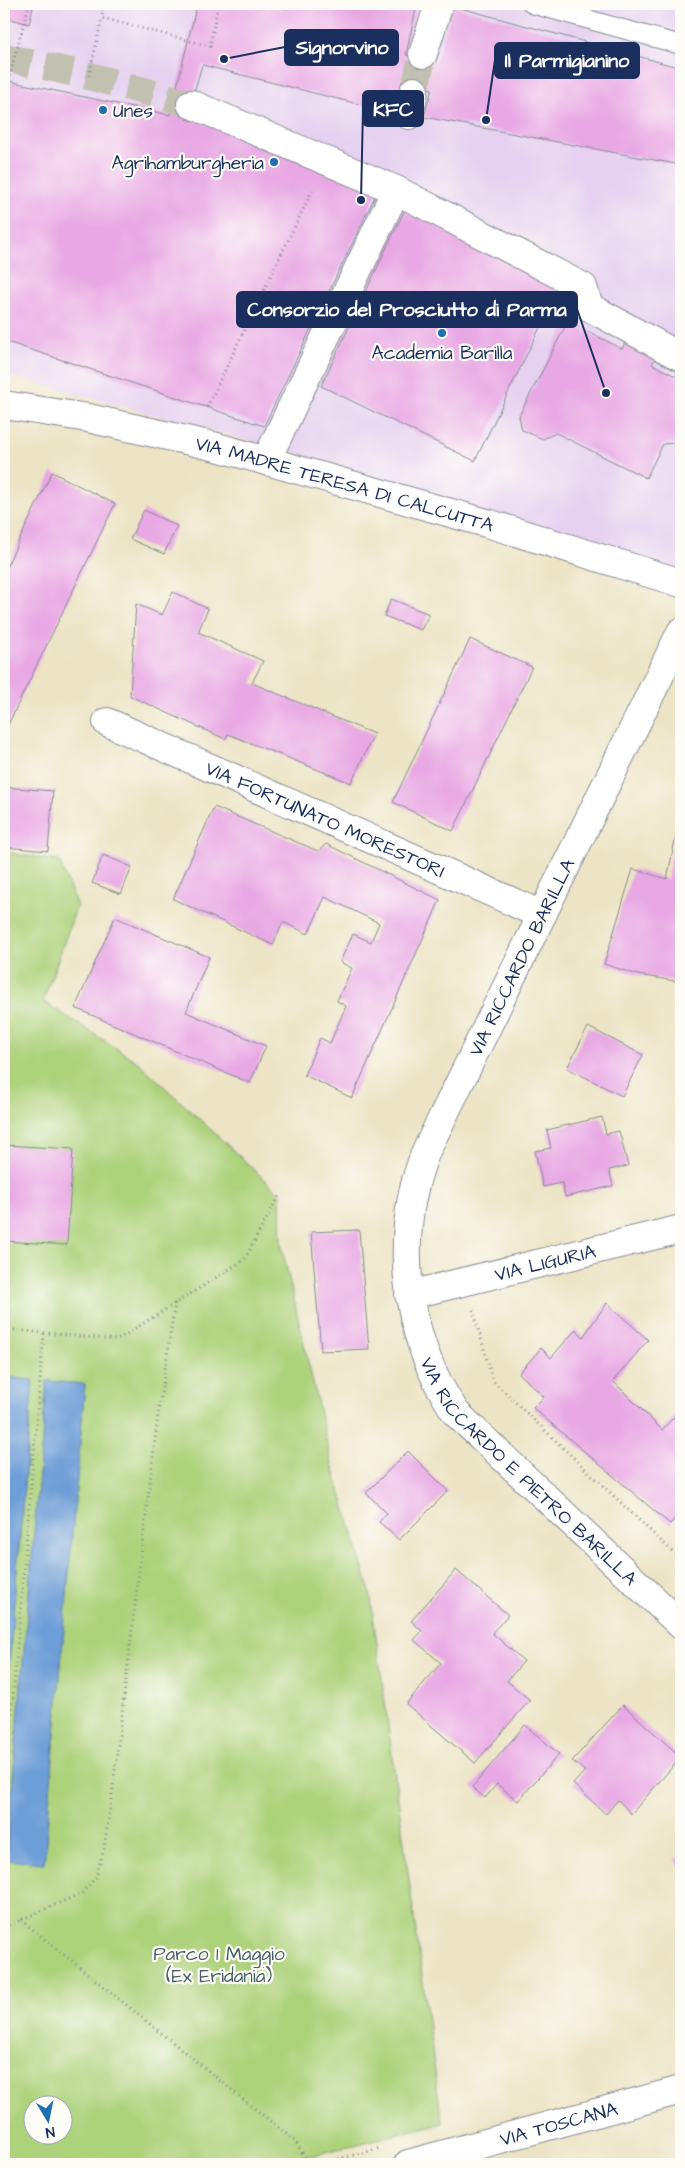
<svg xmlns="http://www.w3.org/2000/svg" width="685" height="2168" font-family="'Architects Daughter',sans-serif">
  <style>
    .built { fill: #e6d2f0 }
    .green { fill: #aed27b; stroke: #64806c; fill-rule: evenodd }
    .water { fill: #6e9ed7; stroke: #44669a }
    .building { fill: #e8a8e4 }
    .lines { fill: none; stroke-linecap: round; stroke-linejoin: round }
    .street-tunnel { stroke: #c2c0b0; stroke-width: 28; stroke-dasharray: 28 14; stroke-linecap: butt }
    .lane-casing { stroke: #848a92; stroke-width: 20 }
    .street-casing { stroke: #848a92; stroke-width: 30 }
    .path { stroke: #848a92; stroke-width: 3; stroke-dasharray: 1 4; stroke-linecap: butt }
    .lane { stroke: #fff; stroke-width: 18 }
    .street { stroke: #fff; stroke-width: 28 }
    .poi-dot { fill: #1f6fb2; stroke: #fdfcf7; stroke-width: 2 }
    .labels { text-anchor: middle; stroke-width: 4.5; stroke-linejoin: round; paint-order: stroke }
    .poi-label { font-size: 19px; fill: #1b2f5e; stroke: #fdfcf7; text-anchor: start }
    .street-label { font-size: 19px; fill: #1b2f5e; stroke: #fdfcf7 }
    .park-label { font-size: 19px; fill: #476067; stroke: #fdfcf7 }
    .leader { fill: none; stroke: #1b2f5e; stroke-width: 2 }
    .callout-dot { fill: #1b2f5e; stroke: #fdfcf7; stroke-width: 2 }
    .callout { fill: #1b2f5e; stroke: #1b2f5e; stroke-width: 2 }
    .callout-label { font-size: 20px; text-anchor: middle; font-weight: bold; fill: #fff }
  </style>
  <rect width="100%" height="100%" fill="#fdfcf7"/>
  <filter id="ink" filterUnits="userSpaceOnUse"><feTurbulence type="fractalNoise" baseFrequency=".02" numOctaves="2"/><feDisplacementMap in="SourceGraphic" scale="10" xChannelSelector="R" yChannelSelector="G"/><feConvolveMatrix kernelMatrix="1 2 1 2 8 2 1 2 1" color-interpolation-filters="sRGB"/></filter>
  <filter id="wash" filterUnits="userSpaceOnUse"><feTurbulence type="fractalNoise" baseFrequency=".0096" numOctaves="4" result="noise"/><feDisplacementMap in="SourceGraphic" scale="20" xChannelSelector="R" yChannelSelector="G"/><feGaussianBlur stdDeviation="1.12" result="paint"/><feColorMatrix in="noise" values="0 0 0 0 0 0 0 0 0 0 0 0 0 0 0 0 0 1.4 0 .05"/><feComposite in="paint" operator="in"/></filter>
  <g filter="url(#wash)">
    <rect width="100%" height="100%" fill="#ece4c5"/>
    <path class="built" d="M 4,4 L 681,4 L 681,576 L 290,452 L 4,374 Z"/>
    <path class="green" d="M 4,852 L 59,861 L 77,906 L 43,1001 L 139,1063 L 280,1194 L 281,1243 L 329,1453 L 370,1592 L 442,2123 L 278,2164 L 4,2164 L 4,1723 L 33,1380 L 4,1377 ZM 47,1381 L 85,1384 L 44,1863 L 6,1859 ZM 32,2106 L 62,2106 L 62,2136 L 32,2136 Z"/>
    <path class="water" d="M 4,1377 L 33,1380 L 4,1723 Z
      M 47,1381 L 85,1384 L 44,1863 L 6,1860 Z"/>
    <g id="blocks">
      <path class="building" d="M 4,4 L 34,4 L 29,24 L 4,17 Z
        M 197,4 L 267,4 L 288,9 L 289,4 L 417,4 L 406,55 L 436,61 L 453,6 L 681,68 L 681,165 L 424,117 L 432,89 L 402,81 L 394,113 L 202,65 L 186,119 L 201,122 L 378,190 L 264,426 L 4,341 L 4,80 L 170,115 Z
        M 407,205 L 563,280 L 475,461 L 321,386 Z
        M 568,321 L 622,349 L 627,339 L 657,355 L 652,364 L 681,379 L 681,407 L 677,415 L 681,420 L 681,435 L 678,443 L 663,444 L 646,478 L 556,433 L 543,439 L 522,430 L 519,416 Z
        M 52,472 L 115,504 L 4,733 L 4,572 Z
        M 144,510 L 177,526 L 164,554 L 130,539 Z
        M 173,592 L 208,609 L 198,632 L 263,661 L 252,683 L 374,734 L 351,783 L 228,734 L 225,739 L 130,696 L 136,604 L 162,615 Z
        M 391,599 L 429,614 L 421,630 L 384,616 Z
        M 470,639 L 532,667 L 453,831 L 393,802 Z
        M 4,787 L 53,791 L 48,851 L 4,847 Z
        M 214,807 L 318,851 L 326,844 L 440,900 L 352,1098 L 304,1075 L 320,1038 L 330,1043 L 346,1006 L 337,1001 L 352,968 L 340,962 L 353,934 L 371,942 L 379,923 L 325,897 L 308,934 L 283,922 L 273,945 L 173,899 Z
        M 675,840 L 681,841 L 681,982 L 638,975 L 604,964 L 633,869 L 667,879 Z
        M 103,855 L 132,867 L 121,894 L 92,883 Z
        M 115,917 L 209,957 L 186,1012 L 266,1046 L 250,1083 L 75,1008 Z
        M 588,1027 L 643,1055 L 622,1096 L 567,1068 Z
        M 602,1117 L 606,1134 L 619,1131 L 628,1166 L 609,1170 L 613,1186 L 565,1197 L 562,1183 L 543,1187 L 535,1151 L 551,1148 L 547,1130 Z
        M 4,1145 L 73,1149 L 67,1245 L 4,1241 Z
        M 359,1230 L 369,1349 L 321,1351 L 311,1232 Z
        M 607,1303 L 648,1340 L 613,1381 L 662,1430 L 681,1409 L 681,1512 L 670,1524 L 533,1408 L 544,1397 L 519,1373 L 541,1348 L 551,1358 L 576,1329 L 583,1337 Z
        M 408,1451 L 448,1491 L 399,1540 L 379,1522 L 387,1513 L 366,1493 Z
        M 456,1570 L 508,1615 L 492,1633 L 524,1661 L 507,1681 L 530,1700 L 475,1763 L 406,1704 L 441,1663 L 414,1640 L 422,1631 L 411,1621 Z
        M 623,1705 L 681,1757 L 631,1814 L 618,1800 L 606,1814 L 573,1784 L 585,1771 L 572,1761 Z
        M 525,1725 L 559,1754 L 518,1801 L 497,1784 L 485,1798 L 472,1787 Z
        M 681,1856 L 681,1868 L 676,1859 Z"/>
    </g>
  </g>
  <g filter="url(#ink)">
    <use href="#blocks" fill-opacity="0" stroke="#848a92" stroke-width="1"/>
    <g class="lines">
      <path class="street-tunnel" d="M 4,57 L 89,76 L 191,104
        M 414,91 L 423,54"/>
      <g class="lane-casing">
        <path id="lane" d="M 532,4 L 681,45"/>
      </g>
      <g class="street-casing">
        <g id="street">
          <path d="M 423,54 L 439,4"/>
          <path d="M 191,104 L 396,190 L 583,287 L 589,307 L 681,357"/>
          <path d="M 409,115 L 414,91"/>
          <path id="s1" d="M 4,405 L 88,418 L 217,447 L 490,524 L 681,583"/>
          <path d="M 266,461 L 396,190"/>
          <path id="s2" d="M 681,632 L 426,1151 C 392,1236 404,1337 456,1413 L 681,1625"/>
          <path id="s3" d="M 107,722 L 542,915"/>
          <path id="s4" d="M 409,1295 L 681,1229"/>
          <path id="s5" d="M 408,2164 L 681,2090"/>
        </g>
      </g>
      <path class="path" d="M 103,4 L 102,18 L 210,46 L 218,4
        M 89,76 L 102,18
        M 8,81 L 29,4
        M 207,407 L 314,187
        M 473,1310 L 493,1381 L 681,1560
        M 4,1329 L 117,1340 L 244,1260 L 280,1194
        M 4,1803 L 44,1333
        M 21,1920 L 295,2141 L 309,2164
        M 4,1927 L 82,1893 L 96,1877 L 104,1849 L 114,1779 L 158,1415 L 175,1303
        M 319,2164 L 381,2148"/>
      <use href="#lane" class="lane"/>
      <use href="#street" class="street"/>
    </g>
  </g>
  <g class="poi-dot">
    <circle cx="103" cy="110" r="5"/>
    <circle cx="274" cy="162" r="5"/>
    <circle cx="442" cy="333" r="5"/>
  </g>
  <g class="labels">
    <g class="poi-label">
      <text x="113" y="117">Unes</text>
      <text x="264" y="169" text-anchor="end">Agrihamburgheria</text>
      <text x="442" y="359" text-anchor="middle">Academia Barilla</text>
    </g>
    <g class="street-label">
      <text dy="7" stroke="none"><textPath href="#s1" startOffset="350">VIA MADRE TERESA DI CALCUTTA</textPath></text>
      <text dy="7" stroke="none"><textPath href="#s3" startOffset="239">VIA FORTUNATO MORESTORI</textPath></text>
      <text transform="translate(521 957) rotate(-64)" y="7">VIA RICCARDO BARILLA</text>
      <text dy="7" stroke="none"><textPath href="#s4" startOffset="140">VIA LIGURIA</textPath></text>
      <text dy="7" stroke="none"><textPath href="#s2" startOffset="944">VIA RICCARDO E PIETRO BARILLA</textPath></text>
      <text dy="7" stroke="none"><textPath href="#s5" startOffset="156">VIA TOSCANA</textPath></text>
    </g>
    <g class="park-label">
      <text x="219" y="1960">Parco 1 Maggio<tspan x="219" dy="22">(Ex Eridania)</tspan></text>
    </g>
  </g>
  <path class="leader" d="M224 59L285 47M486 120L495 60M361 200L363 109M606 393L577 309"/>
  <g class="callout-dot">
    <circle cx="224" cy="59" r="5"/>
    <circle cx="486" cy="120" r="5"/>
    <circle cx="361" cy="200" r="5"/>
    <circle cx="606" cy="393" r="5"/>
  </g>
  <g class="callout">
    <rect x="285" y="30" width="113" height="35" rx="5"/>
    <rect x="495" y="43" width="144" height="35" rx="5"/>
    <rect x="363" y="91" width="60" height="35" rx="5"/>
    <rect x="237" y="292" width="340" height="35" rx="5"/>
  </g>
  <g class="callout-label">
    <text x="342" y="54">Signorvino</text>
    <text x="567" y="67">Il Parmigianino</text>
    <text x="393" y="116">KFC</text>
    <text x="407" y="316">Consorzio del Prosciutto di Parma</text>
  </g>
  <rect width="685" height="2168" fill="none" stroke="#fdfcf7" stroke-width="20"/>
  <g transform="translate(48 2120) rotate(170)"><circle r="24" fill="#fdfcf7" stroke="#a3aaba"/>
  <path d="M0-4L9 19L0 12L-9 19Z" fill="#1f6fb2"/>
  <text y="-8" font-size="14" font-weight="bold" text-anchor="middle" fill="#1b2f5e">N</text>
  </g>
</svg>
